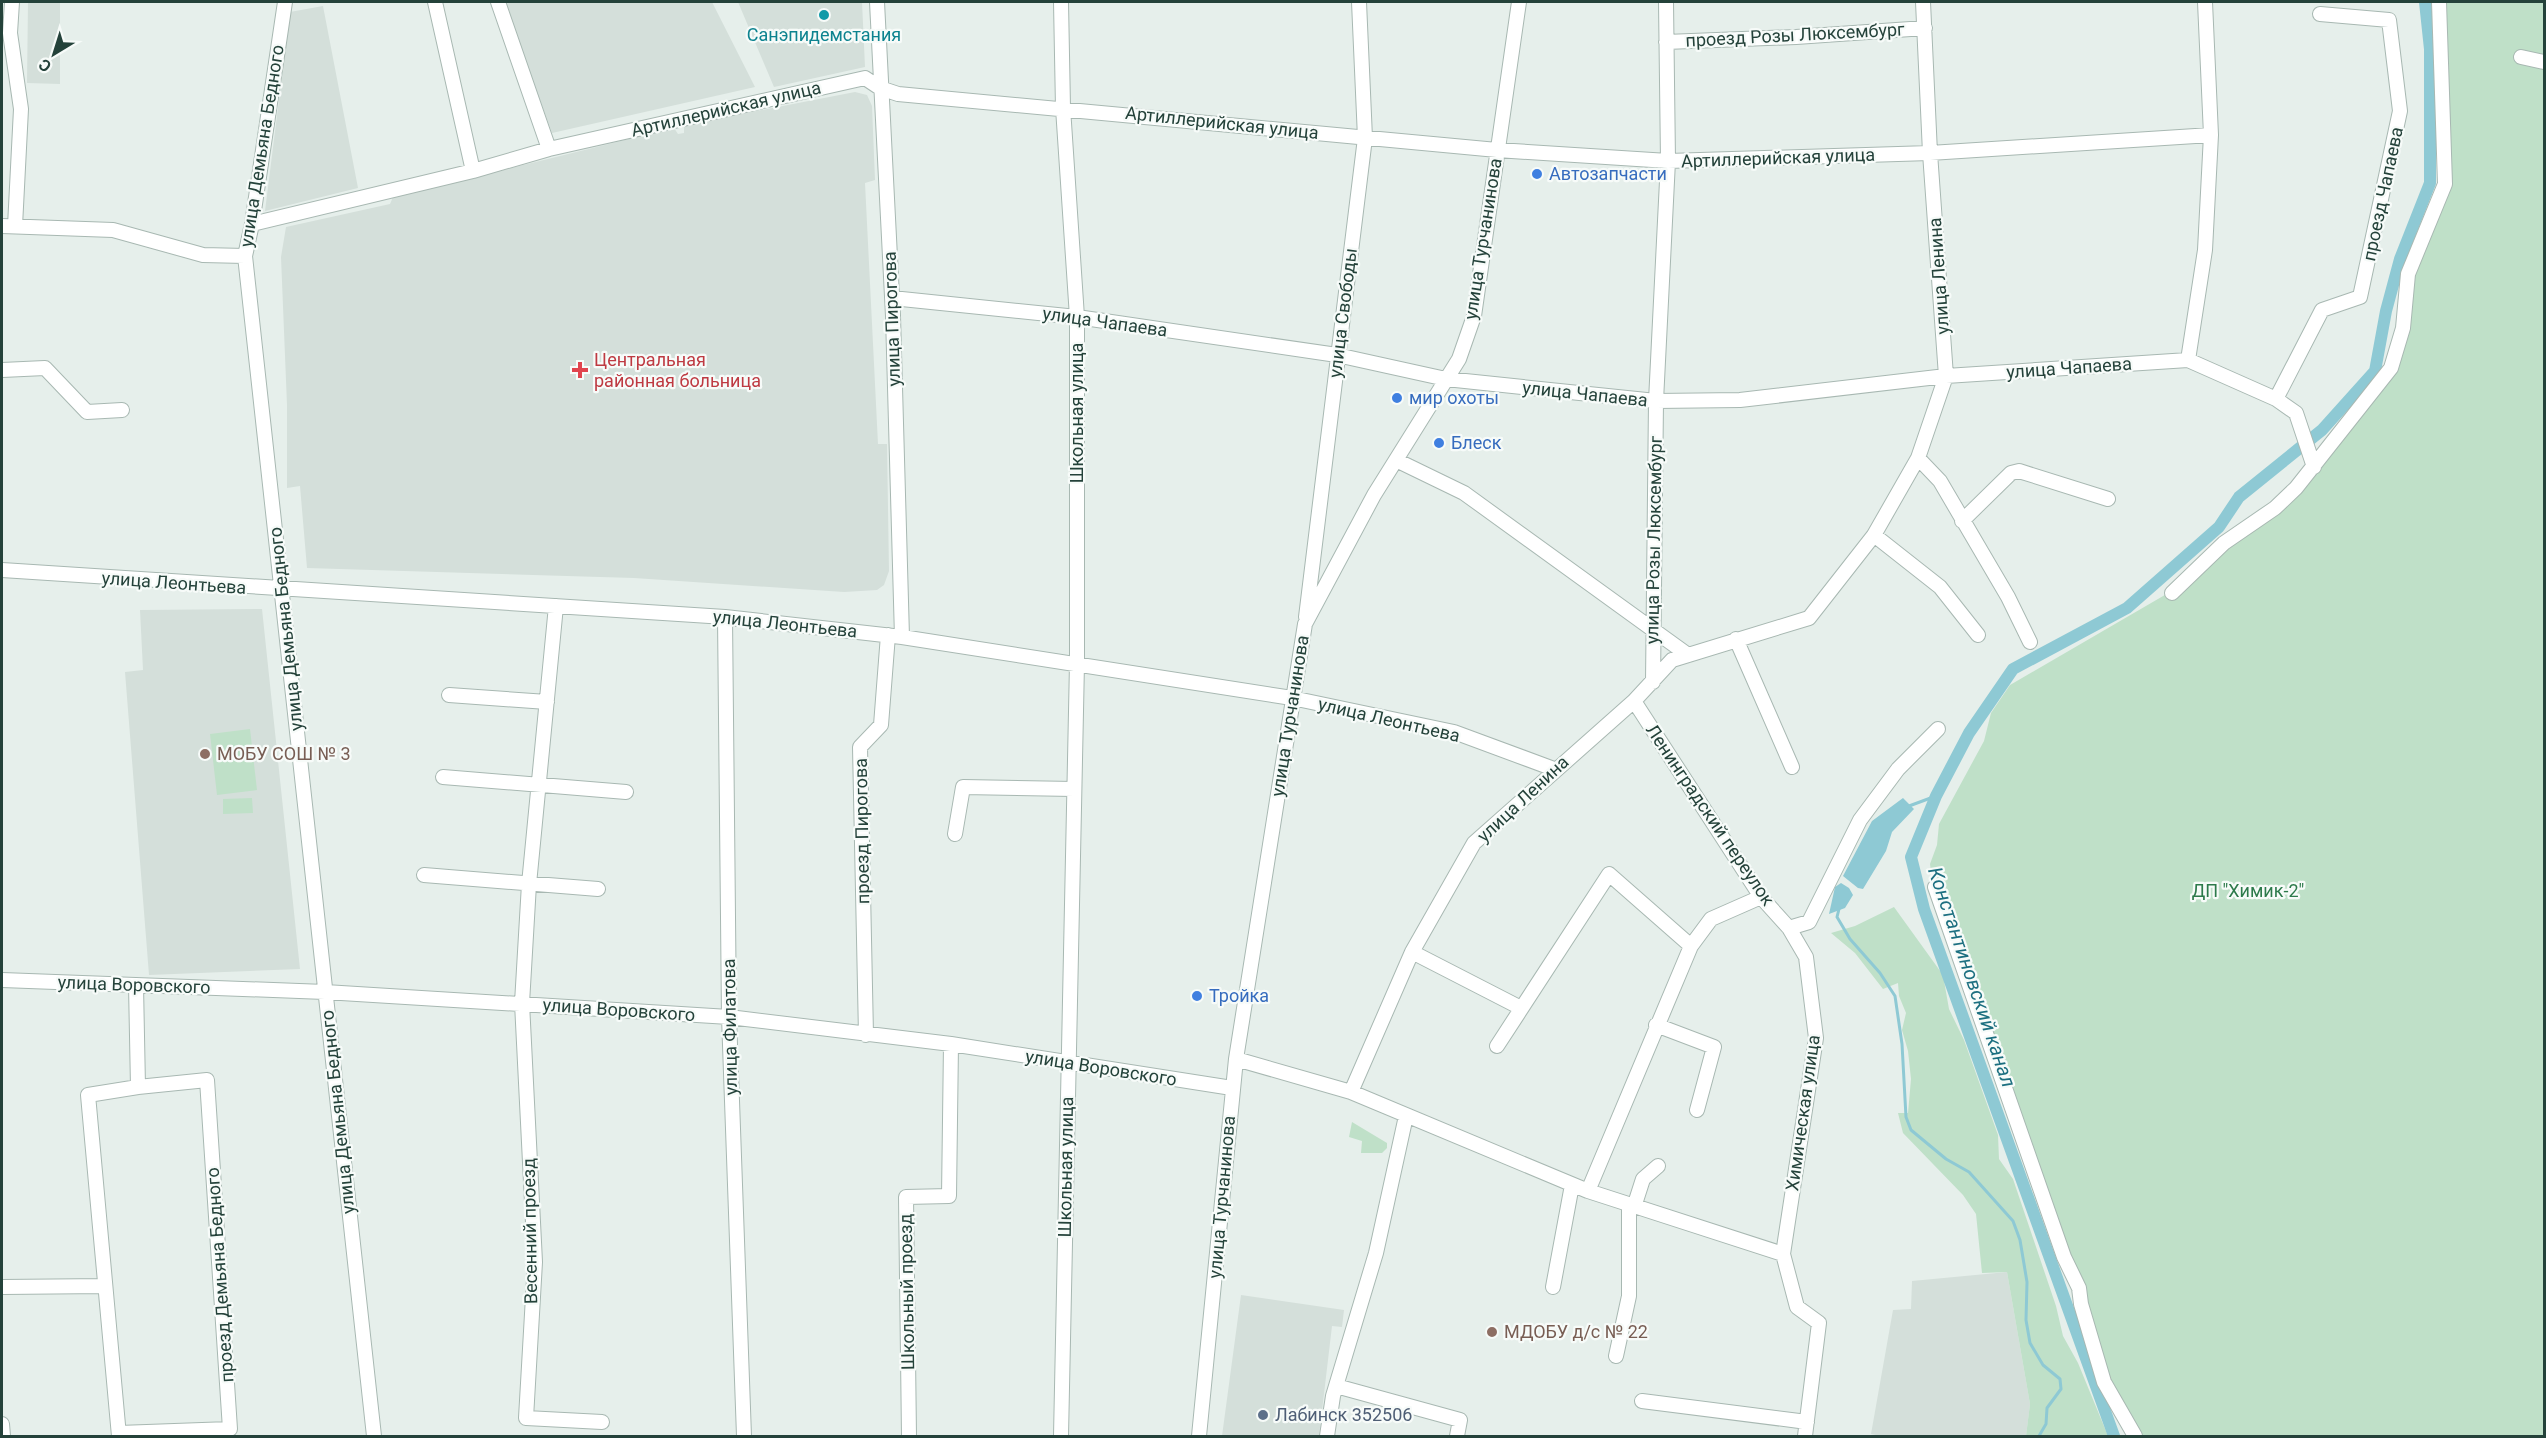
<svg xmlns="http://www.w3.org/2000/svg" width="2546" height="1438" font-family="Roboto,sans-serif">
  <style>
    .built { fill: #d4dfda }
    .green { fill: #bfe0c8 }
    .water { fill: #8ec9d4 }
    .lines { fill: none; stroke-linecap: round; stroke-linejoin: round }
    .stream { stroke: #8ec9d4; stroke-width: 3 }
    .canal { stroke: #8ec9d4; stroke-width: 12 }
    .minor-casing { stroke: #a8b8b2; stroke-width: 16 }
    .minor { stroke: #fff; stroke-width: 14 }
    .culture-dot { fill: #0f9aa8; stroke: #f7fbf9; stroke-width: 2 }
    .shop-dot { fill: #3f7fe0; stroke: #f7fbf9; stroke-width: 2 }
    .health-dot { fill: #e0444e; stroke: #f7fbf9; stroke-width: 2 }
    .education-dot { fill: #8d6e63; stroke: #f7fbf9; stroke-width: 2 }
    .service-dot { fill: #5c6f8a; stroke: #f7fbf9; stroke-width: 2 }
    .labels { text-anchor: middle; stroke-width: 4.5; stroke-linejoin: round; paint-order: stroke }
    .culture-label { font-size: 18px; fill: #0d838f; stroke: #f7fbf9 }
    .street-label { font-size: 18px; fill: #24423a; stroke: #f7fbf9 }
    .shop-label { font-size: 18px; fill: #366cbe; stroke: #f7fbf9; text-anchor: start }
    .health-label { font-size: 18px; fill: #be3a42; stroke: #f7fbf9; text-anchor: start }
    .education-label { font-size: 18px; fill: #785e54; stroke: #f7fbf9; text-anchor: start }
    .park-label { font-size: 18px; fill: #2d7a4b; stroke: #f7fbf9 }
    .service-label { font-size: 18px; fill: #4e5e75; stroke: #f7fbf9; text-anchor: start }
    .water-label { font-size: 20px; font-style: italic; fill: #1c6f80; stroke: #f7fbf9 }
  </style>
  <rect width="100%" height="100%" fill="#e6efeb"/>
  <path class="built" d="M 28,2 L 60,2 L 60,84 L 27,83 Z
    M 504,2 L 712,2 L 755,87 L 552,133 Z
    M 738,2 L 862,2 L 865,67 L 774,87 Z
    M 323,6 L 358,188 L 265,211 L 290,12 Z
    M 855,92 L 867,95 L 872,106 L 875,180 L 865,183 L 878,444 L 887,444 L 889,571 L 884,585 L 877,590 L 844,592 L 634,578 L 307,568 L 300,486 L 287,488 L 287,405 L 281,257 L 286,227 L 390,204 L 393,197 L 674,128 L 678,134 L 684,133 L 684,125 Z
    M 262,609 L 300,969 L 149,975 L 125,672 L 143,670 L 140,610 Z
    M 2007,1272 L 2030,1404 L 2026,1436 L 1880,1436 L 1871,1434 L 1893,1310 L 1911,1309 L 1912,1281 Z
    M 1241,1295 L 1344,1310 L 1342,1327 L 1332,1326 L 1319,1436 L 1222,1436 Z"/>
  <path class="green" d="M 2437,2 L 2544,2 L 2544,1436 L 2133,1436 L 2089,1333 L 1933,885 L 1930,864 L 1937,845 L 1939,824 L 1984,741 L 1991,713 L 2010,685 L 2170,592 L 2273,507 L 2390,367 L 2406,273 L 2444,184 Z
    M 250,729 L 257,790 L 217,795 L 210,734 Z
    M 252,798 L 253,813 L 223,814 L 223,799 Z
    M 1894,907 L 1943,975 L 1949,1009 L 1964,1040 L 1998,1135 L 1999,1159 L 2013,1179 L 2056,1306 L 2063,1336 L 2078,1363 L 2108,1436 L 2026,1436 L 2030,1404 L 2007,1272 L 1982,1273 L 1976,1214 L 1963,1195 L 1903,1133 L 1898,1113 L 1908,1113 L 1911,1079 L 1908,1051 L 1902,1030 L 1906,1013 L 1899,996 L 1898,983 L 1883,989 L 1855,953 L 1831,933 L 1855,926 Z
    M 1352,1122 L 1387,1143 L 1387,1148 L 1382,1153 L 1361,1153 L 1362,1141 L 1349,1137 Z"/>
  <path class="water" d="M 1903,798 L 1914,809 L 1892,832 L 1886,851 L 1863,889 L 1858,888 L 1843,876 L 1872,821 Z
    M 1841,883 L 1849,888 L 1853,895 L 1845,908 L 1829,914 L 1835,887 Z"/>
  <g class="lines">
    <path class="stream" d="M 1909,806 L 1936,796
      M 1839,909 L 1837,917 L 1850,939 L 1880,973 L 1895,996 L 1902,1044 L 1906,1117 L 1911,1130 L 1946,1159 L 1969,1172 L 2013,1221 L 2020,1240 L 2027,1282 L 2026,1320 L 2030,1343 L 2043,1365 L 2060,1379 L 2061,1389 L 2047,1408 L 2046,1424 L 2039,1436"/>
    <path class="canal" d="M 2114,1436 L 1924,909 L 1911,857 L 1936,796 L 1969,733 L 2013,669 L 2127,608 L 2219,527 L 2239,497 L 2322,430 L 2375,371 L 2386,311 L 2400,259 L 2430,183 L 2430,49 L 2425,2"/>
    <g class="minor-casing">
      <path id="minor" d="M 12,2 L 10,33 L 21,109 L 15,226
        M 285,2 L 252,224 L 245,256 L 374,1436
        M 435,2 L 473,171
        M 498,2 L 549,149
        M 877,2 L 893,316 L 902,637
        M 1061,2 L 1063,108 L 1077,317 L 1077,663 L 1061,1436
        M 1666,42 L 1796,37 L 1925,28
        M 2521,57 L 2544,62
        M 252,224 L 473,171 L 549,149 L 865,78 L 880,88 L 898,94 L 1497,150 L 1668,161 L 1930,153 L 2211,135
        M 2,226 L 113,230 L 203,255 L 245,256
        M 892,298 L 1077,317 L 1337,355 L 1446,379 L 1656,401 L 1740,400 L 1946,376 L 2188,360 L 2276,399 L 2296,413 L 2314,467
        M 2188,360 L 2205,250 L 2211,135 L 2205,2
        M 2,370 L 45,368 L 87,412 L 122,410
        M 2276,399 L 2322,310 L 2360,297 L 2400,111 L 2389,20 L 2320,14
        M 1918,458 L 1940,481 L 2008,597 L 2030,642
        M 1396,460 L 1464,493 L 1688,655
        M 1962,521 L 2011,473 L 2019,471 L 2108,499
        M 1874,535 L 1940,587 L 1978,635
        M 2,570 L 725,617 L 902,637 L 1292,698 L 1454,732 L 1554,769
        M 2172,593 L 2224,543 L 2275,508 L 2296,488 L 2391,368 L 2403,328 L 2408,274 L 2445,184 L 2439,2
        M 556,606 L 529,884 L 522,1003 L 535,1262 L 526,1418 L 602,1422
        M 725,617 L 729,1017 L 744,1436
        M 1306,617 L 1365,138 L 1359,2
        M 1736,639 L 1792,767
        M 1653,682 L 1656,401 L 1668,161 L 1666,2
        M 449,695 L 547,702
        M 1634,701 L 1761,897 L 1789,928
        M 443,777 L 626,792
        M 955,834 L 963,787 L 1074,789
        M 424,875 L 598,889
        M 1935,887 L 2064,1257 L 2079,1288 L 2081,1304 L 2104,1382 L 2135,1436
        M 1412,952 L 1521,1008
        M 2,980 L 325,992 L 729,1017 L 951,1044 L 1232,1088
        M 1656,1025 L 1714,1047 L 1697,1110
        M 866,1035 L 860,747 L 881,725 L 888,635
        M 1497,1046 L 1609,874 L 1691,946
        M 1236,1059 L 1351,1092 L 1588,1191 L 1783,1254
        M 1351,1092 L 1412,952 L 1474,843 L 1634,701 L 1672,660 L 1809,618 L 1874,535 L 1918,458 L 1946,376 L 1930,153 L 1923,2
        M 1588,1191 L 1691,946 L 1711,919 L 1761,897
        M 1634,1207 L 1643,1179 L 1658,1166
        M 2,1287 L 105,1286
        M 1553,1287 L 1572,1185
        M 1616,1356 L 1629,1296 L 1629,1206
        M 1336,1386 L 1460,1420 L 1457,1436
        M 1642,1401 L 1807,1422
        M 2,1424 L 3,1436
        M 119,1433 L 230,1429 L 207,1080 L 138,1087 L 136,985
        M 119,1436 L 88,1095 L 138,1087
        M 909,1436 L 906,1197 L 949,1196 L 951,1044
        M 1199,1436 L 1236,1059 L 1305,624 L 1374,495 L 1459,359 L 1474,316 L 1519,2
        M 1327,1436 L 1333,1396 L 1376,1253 L 1406,1116
        M 1805,1436 L 1819,1323 L 1797,1307 L 1783,1254 L 1816,1038 L 1806,957 L 1789,928 L 1809,922 L 1860,820 L 1898,769 L 1938,729"/>
    </g>
    <use href="#minor" class="minor"/>
  </g>
  <circle class="culture-dot" cx="824" cy="15" r="6"/>
  <g class="shop-dot">
    <circle cx="1537" cy="174" r="6"/>
    <circle cx="1397" cy="398" r="6"/>
    <circle cx="1439" cy="443" r="6"/>
    <circle cx="1197" cy="996" r="6"/>
  </g>
  <path class="health-dot" d="M577 361h6v6h6v6h-6v6h-6v-6h-6v-6h6z"/>
  <g class="education-dot">
    <circle cx="205" cy="754" r="6"/>
    <circle cx="1492" cy="1332" r="6"/>
  </g>
  <circle class="service-dot" cx="1263" cy="1415" r="6"/>
  <g class="labels">
    <g class="culture-label">
      <text x="824" y="41">Санэпидемстания</text>
    </g>
    <g class="street-label">
      <text transform="translate(1795 35) rotate(-3)" y="6">проезд Розы Люксембург</text>
      <text transform="translate(726 109) rotate(-13)" y="6">Артиллерийская улица</text>
      <text transform="translate(1222 123) rotate(6)" y="6">Артиллерийская улица</text>
      <text transform="translate(262 146) rotate(-81)" y="6">улица Демьяна Бедного</text>
      <text transform="translate(1778 158) rotate(-2)" y="6">Артиллерийская улица</text>
      <text transform="translate(2383 194) rotate(-78)" y="6">проезд Чапаева</text>
      <text transform="translate(1483 239) rotate(-81)" y="6">улица Турчанинова</text>
      <text transform="translate(1939 276) rotate(-94)" y="6">улица Ленина</text>
      <text transform="translate(1343 313) rotate(-83)" y="6">улица Свободы</text>
      <text transform="translate(892 319) rotate(-92)" y="6">улица Пирогова</text>
      <text transform="translate(1105 322) rotate(8)" y="6">улица Чапаева</text>
      <text transform="translate(2069 368) rotate(-4)" y="6">улица Чапаева</text>
      <text transform="translate(1585 394) rotate(6)" y="6">улица Чапаева</text>
      <text transform="translate(1077 413) rotate(-90)" y="6">Школьная улица</text>
      <text transform="translate(1654 540) rotate(-89)" y="6">улица Розы Люксембург</text>
      <text transform="translate(174 583) rotate(4)" y="6">улица Леонтьева</text>
      <text transform="translate(785 624) rotate(6)" y="6">улица Леонтьева</text>
      <text transform="translate(286 629) rotate(-96)" y="6">улица Демьяна Бедного</text>
      <text transform="translate(1290 716) rotate(-81)" y="6">улица Турчанинова</text>
      <text transform="translate(1389 720) rotate(13)" y="6">улица Леонтьева</text>
      <text transform="translate(1523 799) rotate(-43)" y="6">улица Ленина</text>
      <text transform="translate(1710 815) rotate(56)" y="6">Ленинградский переулок</text>
      <text transform="translate(862 831) rotate(-91)" y="6">проезд Пирогова</text>
      <text transform="translate(134 985) rotate(2)" y="6">улица Воровского</text>
      <text transform="translate(619 1010) rotate(4)" y="6">улица Воровского</text>
      <text transform="translate(730 1027) rotate(-91)" y="6">улица Филатова</text>
      <text transform="translate(1101 1068) rotate(9)" y="6">улица Воровского</text>
      <text transform="translate(338 1112) rotate(-96)" y="6">улица Демьяна Бедного</text>
      <text transform="translate(1803 1113) rotate(-82)" y="6">Химическая улица</text>
      <text transform="translate(1066 1167) rotate(-89)" y="6">Школьная улица</text>
      <text transform="translate(1222 1197) rotate(-85)" y="6">улица Турчанинова</text>
      <text transform="translate(530 1231) rotate(-91)" y="6">Весенний проезд</text>
      <text transform="translate(220 1275) rotate(-94)" y="6">проезд Демьяна Бедного</text>
      <text transform="translate(907 1292) rotate(-91)" y="6">Школьный проезд</text>
    </g>
    <g class="shop-label">
      <text x="1549" y="180">Автозапчасти</text>
      <text x="1409" y="404">мир охоты</text>
      <text x="1451" y="449">Блеск</text>
      <text x="1209" y="1002">Тройка</text>
    </g>
    <g class="health-label">
      <text x="594" y="366">Центральная<tspan x="594" dy="21">районная больница</tspan></text>
    </g>
    <g class="education-label">
      <text x="217" y="760">МОБУ СОШ № 3</text>
      <text x="1504" y="1338">МДОБУ д/с № 22</text>
    </g>
    <g class="park-label">
      <text x="2248" y="897">ДП "Химик-2"</text>
    </g>
    <g class="service-label">
      <text x="1275" y="1421">Лабинск 352506</text>
    </g>
    <g class="water-label">
      <text transform="translate(1972 977) rotate(71)" y="7">Константиновский канал</text>
    </g>
  </g>
  <rect width="2546" height="1438" fill="none" stroke="#24423a" stroke-width="6"/>
  <g transform="translate(54 54) rotate(218)" stroke="#f7fbf9" stroke-width="4.5" paint-order="stroke">
  <path d="M0-4.5L10 22L0 15L-10 22Z" fill="#24423a"/>
  <text y="-9" font-size="16" font-weight="bold" text-anchor="middle" fill="#24423a">С</text>
  </g>
</svg>
